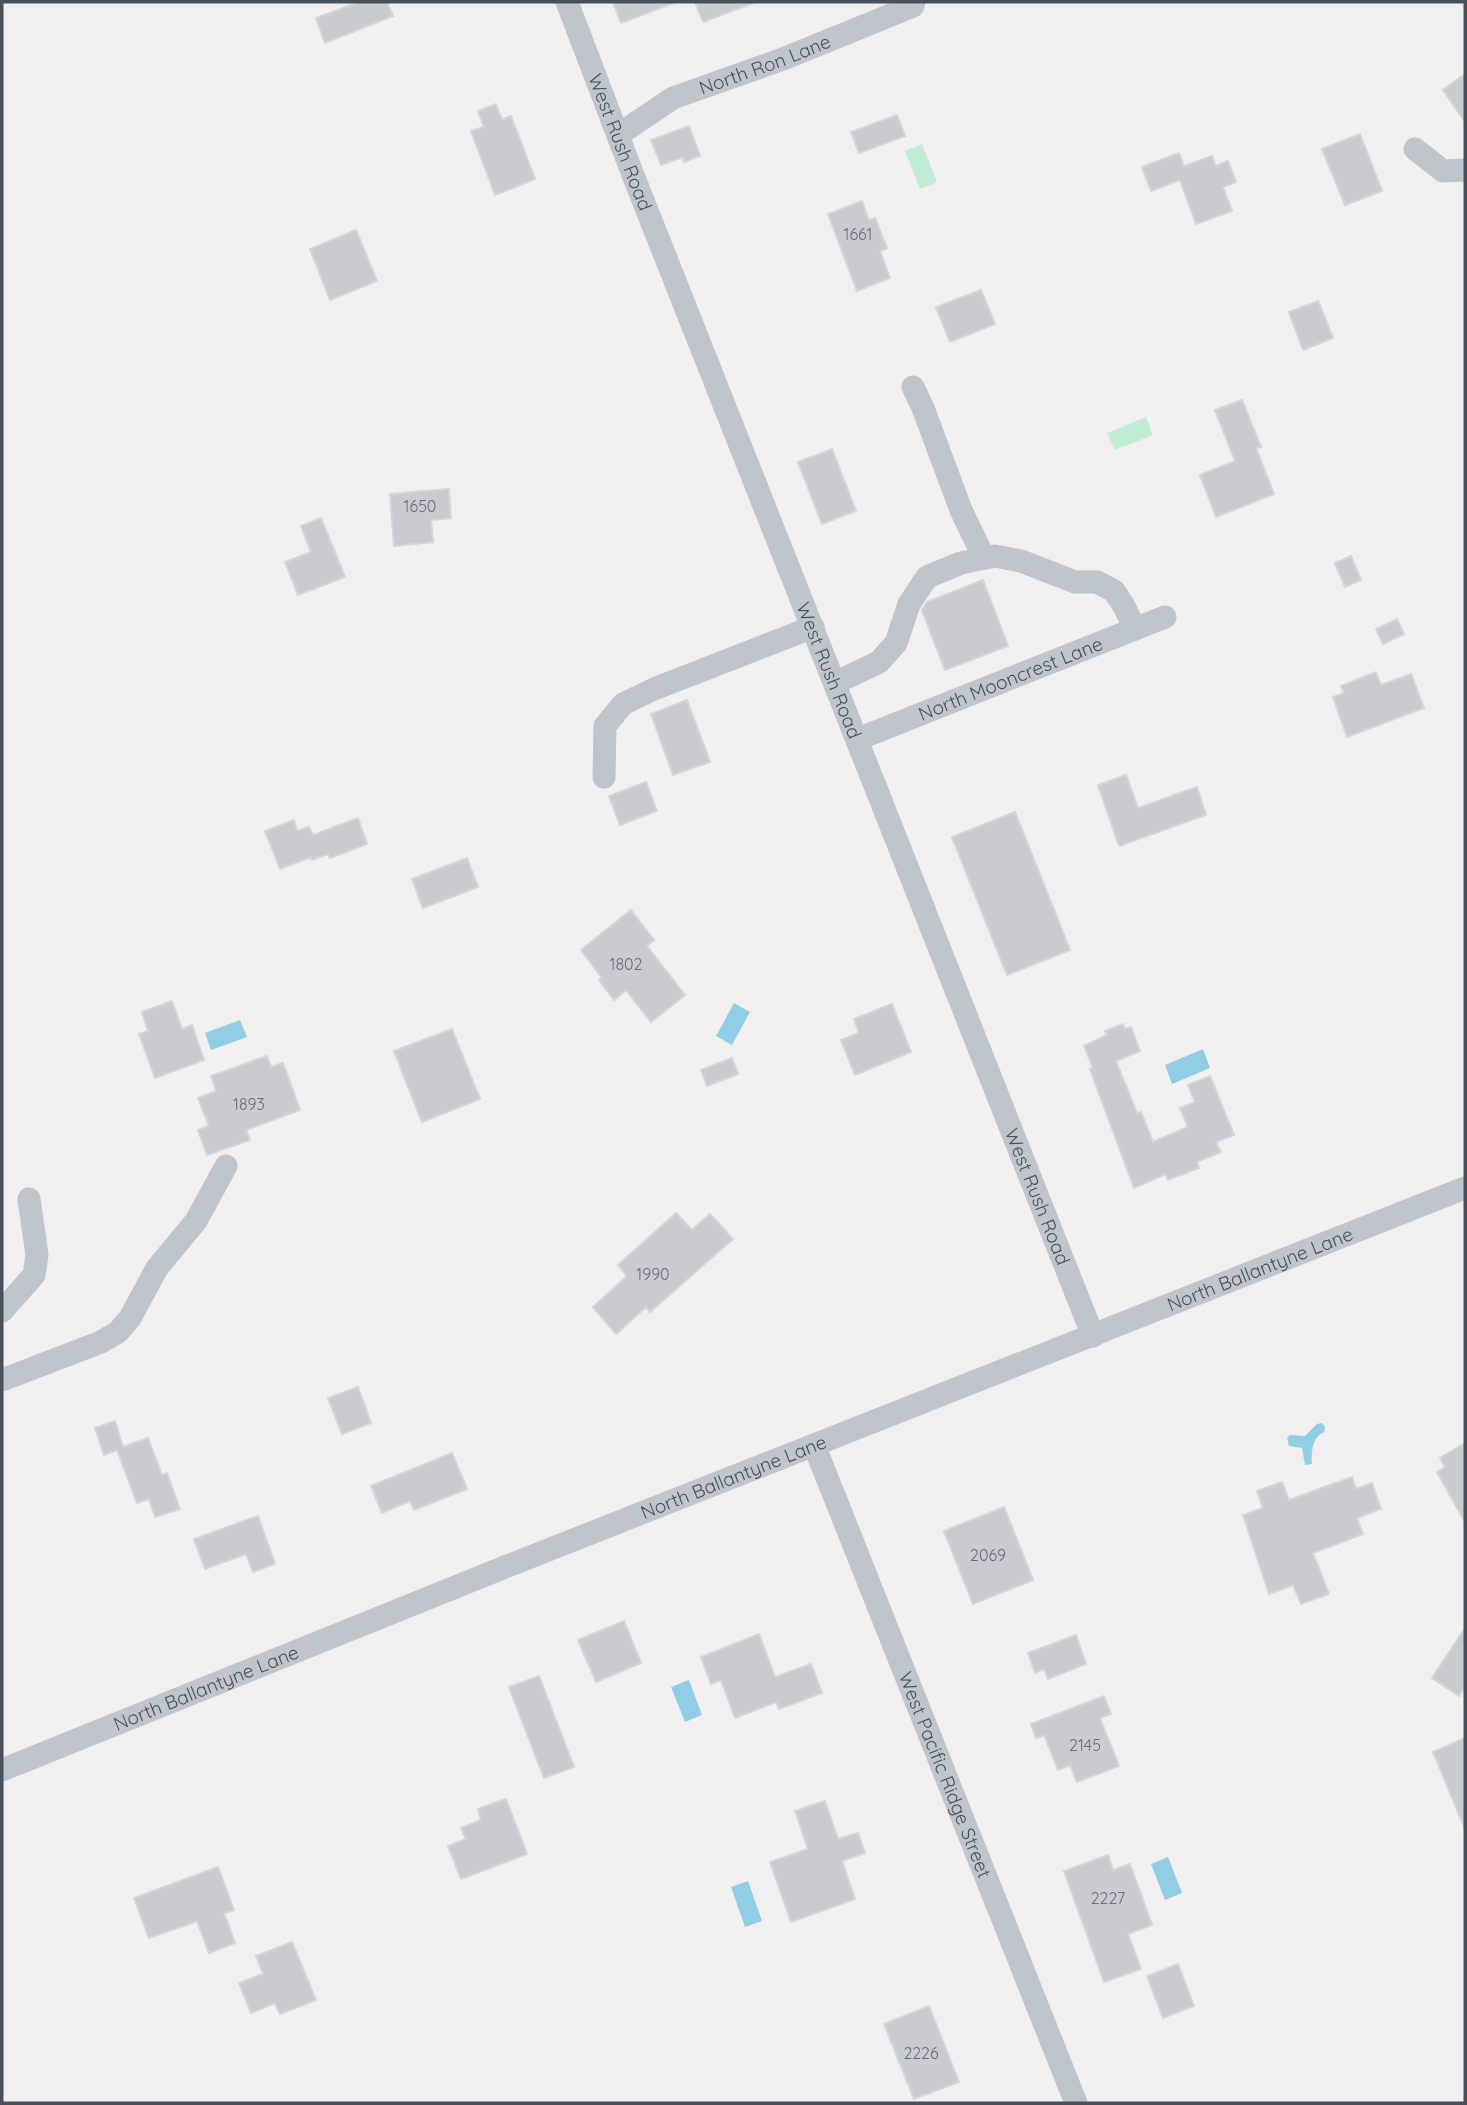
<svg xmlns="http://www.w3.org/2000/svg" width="1467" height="2105" font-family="Quicksand,sans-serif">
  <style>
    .green { fill: #c1ecd4 }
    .water { fill: #91cee6 }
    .building { fill: #c9cbd1; stroke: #d3d5da; stroke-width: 2 }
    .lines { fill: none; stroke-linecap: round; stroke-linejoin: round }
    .minor { stroke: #bec5cd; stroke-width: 23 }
    .labels { text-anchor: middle; stroke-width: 7; stroke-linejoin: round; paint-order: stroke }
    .number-label { font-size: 16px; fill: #687078 }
    .street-label { font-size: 19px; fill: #48515b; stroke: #fff }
  </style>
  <rect width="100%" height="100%" fill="#f1efef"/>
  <path class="green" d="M 922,144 L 937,182 L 920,189 L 905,151 Z
    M 1146,417 L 1153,435 L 1115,450 L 1107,433 Z"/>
  <path class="water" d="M 734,1003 L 750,1012 L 732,1045 L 716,1036 Z
    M 240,1020 L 247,1037 L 211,1050 L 205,1033 Z
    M 1203,1049 L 1210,1068 L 1172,1084 L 1165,1065 Z
    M 1322,1423 L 1325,1427 L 1324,1432 C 1312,1437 1311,1453 1312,1464 L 1305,1465 L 1302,1448 L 1289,1446 L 1287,1438 L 1290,1435 L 1305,1436 L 1317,1424 Z
    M 689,1680 L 702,1715 L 685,1722 L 671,1687 Z
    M 1168,1857 L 1182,1893 L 1165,1900 L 1151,1864 Z
    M 748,1881 L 762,1921 L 745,1927 L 731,1887 Z"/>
  <path class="building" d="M 359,2 L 387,2 L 393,16 L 325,43 L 316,18 Z
    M 613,2 L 673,2 L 673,3 L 621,23 Z
    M 695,2 L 753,2 L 753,3 L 703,22 Z
    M 1465,74 L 1465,122 L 1443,90 Z
    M 496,104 L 502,120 L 511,116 L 535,179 L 495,195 L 471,131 L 484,127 L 478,111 Z
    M 897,115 L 905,136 L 859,153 L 851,132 Z
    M 689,126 L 700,156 L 684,162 L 683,157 L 661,165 L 651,140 Z
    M 1360,134 L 1382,191 L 1345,205 L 1322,149 Z
    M 1179,153 L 1184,166 L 1212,156 L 1216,166 L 1228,161 L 1236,182 L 1223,187 L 1232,211 L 1196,224 L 1180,180 L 1151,191 L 1142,167 Z
    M 862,201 L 869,220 L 875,218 L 887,248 L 880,251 L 890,278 L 857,291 L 828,214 Z
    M 356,230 L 377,281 L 330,300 L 310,249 Z
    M 981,290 L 995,324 L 950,342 L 936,307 Z
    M 1318,301 L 1333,338 L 1303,350 L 1289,312 Z
    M 1242,400 L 1261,447 L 1256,448 L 1274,494 L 1216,517 L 1200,475 L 1235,461 L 1215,410 Z
    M 832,449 L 856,511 L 822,524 L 798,462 Z
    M 449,489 L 451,518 L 431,520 L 433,542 L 394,546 L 390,494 Z
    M 321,518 L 345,577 L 298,595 L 285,562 L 311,552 L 301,526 Z
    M 1351,556 L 1361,580 L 1345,587 L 1335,563 Z
    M 983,580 L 1008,646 L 945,670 L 922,610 L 927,602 Z
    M 1397,619 L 1404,634 L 1383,644 L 1376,629 Z
    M 1376,672 L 1381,685 L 1411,674 L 1424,708 L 1347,737 L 1333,697 L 1344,693 L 1341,686 Z
    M 687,700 L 710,762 L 673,775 L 651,714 Z
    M 1126,775 L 1138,808 L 1197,787 L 1206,815 L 1119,846 L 1098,785 Z
    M 646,782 L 657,811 L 620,825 L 609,796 Z
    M 1015,812 L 1070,950 L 1007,975 L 952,837 Z
    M 358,818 L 367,844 L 330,858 L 328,854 L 312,860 L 311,857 L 280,869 L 265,831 L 294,820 L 297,831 L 309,827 L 313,835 Z
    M 467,858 L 478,887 L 423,908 L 412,879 Z
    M 631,910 L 654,940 L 647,946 L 685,995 L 651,1022 L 626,990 L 614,1000 L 599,980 L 602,978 L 581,950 Z
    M 172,1001 L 182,1029 L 192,1025 L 204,1060 L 155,1078 L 139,1034 L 148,1031 L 142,1012 Z
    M 892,1004 L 911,1052 L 855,1075 L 841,1040 L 859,1033 L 854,1019 Z
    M 1123,1024 L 1125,1029 L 1131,1027 L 1140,1051 L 1116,1061 L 1137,1113 L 1141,1112 L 1153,1142 L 1188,1127 L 1180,1108 L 1195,1102 L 1188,1085 L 1210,1076 L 1234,1135 L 1216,1142 L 1221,1152 L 1197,1162 L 1199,1168 L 1168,1180 L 1166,1174 L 1134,1188 L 1090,1069 L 1093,1068 L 1084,1046 L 1107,1035 L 1105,1031 Z
    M 452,1029 L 480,1099 L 422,1122 L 394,1051 Z
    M 267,1056 L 271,1067 L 283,1063 L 300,1110 L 246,1130 L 250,1140 L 207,1155 L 198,1130 L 209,1126 L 198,1098 L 216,1091 L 211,1076 Z
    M 732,1058 L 738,1074 L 707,1086 L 701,1070 Z
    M 676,1213 L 692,1230 L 710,1214 L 733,1239 L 650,1312 L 646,1307 L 616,1334 L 593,1307 L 627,1276 L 618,1265 Z
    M 358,1387 L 371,1423 L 342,1434 L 328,1398 Z
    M 115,1421 L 123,1447 L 148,1438 L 162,1475 L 167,1473 L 180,1509 L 155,1517 L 149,1499 L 137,1503 L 117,1450 L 104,1455 L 95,1428 Z
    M 1465,1443 L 1465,1522 L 1437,1472 L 1445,1467 L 1440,1458 Z
    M 452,1453 L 467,1489 L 414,1510 L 410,1501 L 382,1513 L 371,1486 Z
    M 1352,1477 L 1356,1489 L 1372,1483 L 1381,1509 L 1357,1518 L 1363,1534 L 1313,1553 L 1329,1594 L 1301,1604 L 1293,1585 L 1269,1594 L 1243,1515 L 1263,1508 L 1257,1491 L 1282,1482 L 1289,1500 Z
    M 1004,1507 L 1033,1580 L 973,1604 L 944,1531 Z
    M 258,1516 L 275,1564 L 253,1572 L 246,1554 L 205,1569 L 194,1539 Z
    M 624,1621 L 641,1663 L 596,1682 L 578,1640 Z
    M 1465,1628 L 1465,1686 L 1459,1696 L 1432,1678 Z
    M 759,1634 L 775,1677 L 811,1664 L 822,1693 L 779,1709 L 776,1702 L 735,1718 L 721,1680 L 711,1684 L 701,1657 Z
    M 1076,1635 L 1086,1664 L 1048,1679 L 1044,1669 L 1035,1673 L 1028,1653 Z
    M 539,1676 L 574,1767 L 544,1778 L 509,1687 Z
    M 1104,1696 L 1111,1714 L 1100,1718 L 1119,1766 L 1077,1782 L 1070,1765 L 1058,1770 L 1044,1735 L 1036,1738 L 1031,1724 Z
    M 1465,1738 L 1465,1829 L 1433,1752 Z
    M 506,1799 L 527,1854 L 461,1879 L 448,1846 L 466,1839 L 461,1828 L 481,1820 L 478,1809 Z
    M 825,1801 L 838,1839 L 858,1833 L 865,1853 L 842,1861 L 855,1899 L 791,1922 L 770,1862 L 808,1849 L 795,1811 Z
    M 1108,1855 L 1113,1870 L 1130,1864 L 1152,1925 L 1128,1934 L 1141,1969 L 1104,1982 L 1064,1871 Z
    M 218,1867 L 234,1910 L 224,1913 L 235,1943 L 209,1953 L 197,1921 L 149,1938 L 134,1898 Z
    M 292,1942 L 316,2000 L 280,2014 L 275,2003 L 251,2013 L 239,1983 L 263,1974 L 256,1956 Z
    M 1178,1964 L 1194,2006 L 1163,2018 L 1147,1976 Z
    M 929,2006 L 959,2082 L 914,2099 L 884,2024 Z"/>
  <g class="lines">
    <g class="minor">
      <path id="s1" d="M 567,2 L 633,175 L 1093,1336"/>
      <path id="s2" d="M 618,135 L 673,98 L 783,59 L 913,6 L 914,2"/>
      <path d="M 1415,149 L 1443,171 L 1465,170"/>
      <path d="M 913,387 L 923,408 L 961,510 L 984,558"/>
      <path d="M 835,683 L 879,662 L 896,643 L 909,604 L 927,577 L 961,563 L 995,556 L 1021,561 L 1075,582 L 1097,582 L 1114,591 L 1124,606 L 1135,629"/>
      <path id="s3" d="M 858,739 L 1165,617"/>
      <path d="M 604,777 L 605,726 L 623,704 L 654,689 L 813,627"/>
      <path d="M 2,1311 L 34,1275 L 37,1255 L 29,1199"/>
      <path d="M 2,1380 L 101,1342 L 118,1332 L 130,1318 L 157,1268 L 196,1221 L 226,1166"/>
      <path id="s4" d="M 814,1445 L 1076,2103"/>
      <path id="s5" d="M 2,1770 L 510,1565 L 1465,1188"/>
    </g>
  </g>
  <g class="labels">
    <g class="number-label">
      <text x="858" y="240">1661</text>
      <text x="420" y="512">1650</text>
      <text x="626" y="970">1802</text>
      <text x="249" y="1110">1893</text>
      <text x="653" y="1280">1990</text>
      <text x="988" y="1561">2069</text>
      <text x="1085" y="1751">2145</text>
      <text x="1108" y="1904">2227</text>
      <text x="921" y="2059">2226</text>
    </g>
    <g class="street-label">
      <text dy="7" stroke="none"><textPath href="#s2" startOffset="164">North Ron Lane</textPath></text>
      <text dy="7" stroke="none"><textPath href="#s1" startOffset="150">West Rush Road</textPath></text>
      <text dy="7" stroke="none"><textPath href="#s1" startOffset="718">West Rush Road</textPath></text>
      <text dy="7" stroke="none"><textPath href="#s3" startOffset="164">North Mooncrest Lane</textPath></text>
      <text dy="7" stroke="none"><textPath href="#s1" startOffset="1284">West Rush Road</textPath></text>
      <text dy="7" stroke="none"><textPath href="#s5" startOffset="1354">North Ballantyne Lane</textPath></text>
      <text dy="7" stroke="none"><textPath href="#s5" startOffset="788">North Ballantyne Lane</textPath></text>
      <text dy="7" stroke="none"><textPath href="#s5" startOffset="220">North Ballantyne Lane</textPath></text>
      <text dy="7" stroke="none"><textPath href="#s4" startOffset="355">West Pacific Ridge Street</textPath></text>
    </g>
  </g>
  <rect width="1467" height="2105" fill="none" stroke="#48515b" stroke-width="7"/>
</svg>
